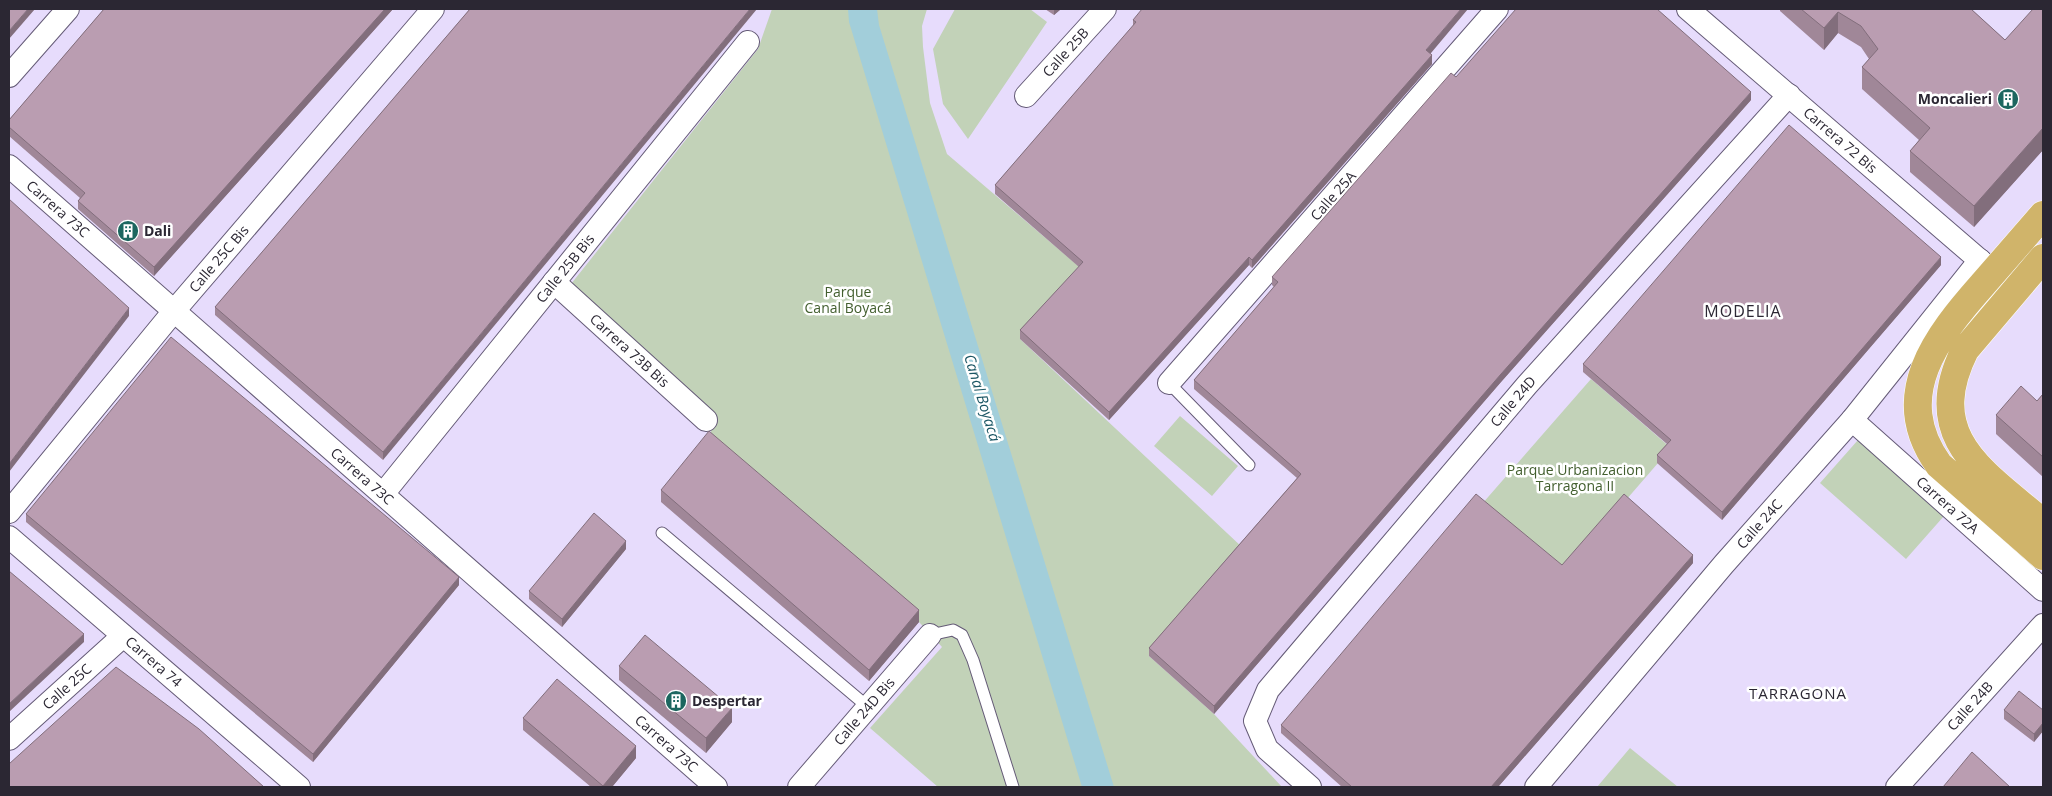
<svg xmlns="http://www.w3.org/2000/svg" width="2052" height="796" font-family="'Open Sans',sans-serif">
  <style>
    .green { fill: #c2d2b8 }
    .water { fill: #a2ceda }
    .lines { fill: none; stroke-linecap: round; stroke-linejoin: round }
    .service-casing { stroke: #655b77; stroke-width: 13 }
    .minor-casing { stroke: #655b77; stroke-width: 24 }
    .trunk-casing { stroke: #fff; stroke-width: 29 }
    .service { stroke: #fff; stroke-width: 11 }
    .minor { stroke: #fff; stroke-width: 22 }
    .trunk { stroke: #d0b46a; stroke-width: 28 }
    .wall { fill: #a08798 }
    .shaded-wall { fill: #826e7c }
    .building { fill: #ba9db1; stroke: #826e7c }
    .labels { text-anchor: middle; stroke-width: 5; stroke-linejoin: round; paint-order: stroke }
    .street-label { font-size: 14px; fill: #2b2733; stroke: #fff }
    .poi-label { font-size: 14px; font-weight: bold; fill: #2b2733; stroke: #fff; text-anchor: start }
    .park-label { font-size: 14px; fill: #435f2f; stroke: #fff }
    .water-label { font-size: 15px; font-style: italic; fill: #1b5664; stroke: #fff }
    .neighbourhood-label { font-size: 15px; letter-spacing: 1px; fill: #2b2733; stroke: #fff }
    .quarter-label { font-size: 16px; letter-spacing: 1px; fill: #2b2733; stroke: #fff }
  </style>
  <rect width="100%" height="100%" fill="#e7dcfc"/>
  <path class="green" d="M 772,9 L 927,9 L 922,26 L 923,47 L 930,103 L 947,154 L 1083,270 L 1020,339 L 1243,548 L 1149,656 L 1214,714 L 1282,787 L 938,787 L 870,728 L 942,647 L 919,622 L 709,443 L 714,415 L 571,284 L 758,49 Z
    M 955,9 L 1030,9 L 1047,22 L 968,139 L 943,104 L 933,49 Z
    M 1591,379 L 1671,448 L 1562,574 L 1482,504 Z
    M 1180,416 L 1238,466 L 1212,496 L 1154,446 Z
    M 1858,440 L 1944,516 L 1906,559 L 1820,483 Z
    M 1630,748 L 1678,787 L 1597,787 Z"/>
  <path class="water" d="M 848,9 L 877,9 L 879,25 L 1114,787 L 1082,787 L 849,22 Z"/>
  <g class="lines">
    <g class="service-casing">
      <path id="service" d="M 1169,383 L 1249,465
        M 662,533 L 868,707
        M 930,635 L 953,630 L 962,635 L 973,660 L 1013,787"/>
    </g>
    <g class="minor-casing">
      <g id="minor">
        <path id="s1" d="M 1688,9 L 1991,270"/>
        <path d="M 9,76 L 68,9"/>
        <path id="s2" d="M 1026,96 L 1105,9"/>
        <path id="s3" d="M 9,166 L 716,787"/>
        <path id="s4" d="M 554,282 L 706,420"/>
        <path id="s5" d="M 1169,383 L 1497,9"/>
        <path id="s6" d="M 1852,420 L 2043,590"/>
        <path id="s7" d="M 383,494 L 748,42"/>
        <path id="s8" d="M 9,512 L 174,311 L 433,9"/>
        <path id="s9" d="M 9,537 L 299,787"/>
        <path id="s10" d="M 9,739 L 123,636"/>
        <path id="s11" d="M 799,787 L 930,635"/>
        <path id="s12" d="M 1310,787 L 1267,749 L 1255,721 L 1268,690 L 1527,385 L 1789,95"/>
        <path id="s13" d="M 1536,787 L 1724,564 L 1852,420 L 1980,260"/>
        <path id="s14" d="M 1897,787 L 2043,625"/>
      </g>
    </g>
    <g class="trunk-casing">
      <path id="trunk" d="M 2043,215 C 2023,238 2003,261 1983,284 C 1937,336 1889,396 1939,465 L 2043,556
        M 2043,258 L 1965,350 C 1921,438 1984,472 2043,523"/>
    </g>
    <use href="#service" class="service"/>
    <use href="#minor" class="minor"/>
    <use href="#trunk" class="trunk"/>
  </g>
  <path class="wall" d="M 104,9 L 393,9 L 154,276 L 78,209 L 78,201 L 80,198 L 9,136 L 9,120 Z
    M 470,9 L 383,460 L 215,315 L 215,307 Z
    M 1045,9 L 1061,9 L 1054,15 Z
    M 1780,9 L 1971,9 L 2005,40 L 2043,9 L 2043,150 L 1974,227 L 1910,172 L 1910,151 L 1919,140 L 1862,89 L 1862,67 L 1869,59 L 1861,47 L 1838,33 L 1824,50 L 1780,11 Z
    M 1133,20 L 1430,54 L 1432,64 L 1252,268 L 1249,265 L 1109,420 L 1020,339 L 1020,330 L 1079,267 L 995,194 L 995,185 L 1133,26 Z
    M 1751,100 L 1501,382 L 1214,714 L 1149,656 L 1149,648 L 1297,478 L 1194,389 L 1194,380 L 1274,287 L 1272,285 L 1272,277 Z
    M 1941,265 L 1722,520 L 1657,463 L 1657,455 L 1667,444 L 1583,372 L 1583,364 Z
    M 2043,394 L 2043,477 L 1996,434 L 1996,415 L 2037,401 Z
    M 661,490 L 919,622 L 869,681 L 661,502 Z
    M 26,514 L 459,585 L 313,762 L 26,522 Z
    M 626,549 L 562,627 L 529,599 L 529,591 Z
    M 1693,563 L 1498,787 L 1342,787 L 1281,733 L 1281,725 L 1562,565 Z
    M 619,666 L 732,722 L 706,753 L 619,680 Z
    M 2004,710 L 2043,710 L 2043,731 L 2034,742 L 2004,719 Z
    M 523,718 L 636,758 L 612,787 L 591,787 L 523,730 Z"/>
  <path class="shaded-wall" d="M 28,9 L 35,9 L 9,39 L 9,31 Z
    M 385,9 L 393,9 L 154,276 L 154,267 Z
    M 750,9 L 757,9 L 383,460 L 383,452 Z
    M 1054,9 L 1061,9 L 1054,15 Z
    M 1461,9 L 1468,9 L 1426,59 L 1426,50 Z
    M 1838,12 L 1838,33 L 1824,50 L 1824,28 Z
    M 1432,55 L 1432,64 L 1252,268 L 1252,260 Z
    M 1751,92 L 1751,100 L 1501,382 L 1214,714 L 1214,706 L 1501,374 Z
    M 2043,128 L 2043,150 L 1974,227 L 1974,206 Z
    M 1249,257 L 1249,265 L 1109,420 L 1109,412 Z
    M 1941,257 L 1941,265 L 1722,520 L 1722,512 Z
    M 129,308 L 129,316 L 9,472 L 9,464 Z
    M 626,541 L 626,549 L 562,627 L 562,619 Z
    M 1693,555 L 1693,563 L 1498,787 L 1491,787 Z
    M 459,577 L 459,585 L 313,762 L 313,754 Z
    M 919,610 L 919,622 L 869,681 L 869,670 Z
    M 84,634 L 84,642 L 9,712 L 9,704 Z
    M 732,708 L 732,722 L 706,753 L 706,738 Z
    M 2043,723 L 2043,731 L 2034,742 L 2034,734 Z
    M 636,746 L 636,758 L 612,787 L 603,787 L 603,786 Z"/>
  <path class="building" d="M 9,9 L 28,9 L 9,31 Z
    M 104,9 L 385,9 L 154,267 L 78,201 L 85,193 L 9,127 L 9,120 Z
    M 470,9 L 750,9 L 383,452 L 215,307 Z
    M 1142,9 L 1461,9 L 1426,50 L 1432,55 L 1252,260 L 1249,257 L 1109,412 L 1020,330 L 1083,262 L 995,185 L 1136,22 L 1133,20 Z
    M 1516,9 L 1657,9 L 1751,92 L 1501,374 L 1214,706 L 1149,648 L 1301,474 L 1194,380 L 1278,282 L 1272,277 L 1451,73 L 1456,77 Z
    M 1801,9 L 1971,9 L 2005,40 L 2033,9 L 2043,9 L 2043,128 L 1974,206 L 1910,151 L 1930,128 L 1862,67 L 1878,49 L 1861,26 L 1838,12 L 1824,28 Z
    M 1789,125 L 1941,257 L 1722,512 L 1657,455 L 1671,440 L 1583,364 Z
    M 9,199 L 129,308 L 9,464 Z
    M 171,337 L 459,577 L 313,754 L 26,514 Z
    M 2021,386 L 2037,401 L 2043,394 L 2043,457 L 1996,415 Z
    M 709,431 L 919,610 L 869,670 L 661,490 Z
    M 1476,494 L 1562,565 L 1624,494 L 1693,555 L 1491,787 L 1352,787 L 1281,725 Z
    M 594,513 L 626,541 L 562,619 L 529,591 Z
    M 9,571 L 84,634 L 9,704 Z
    M 645,635 L 732,708 L 706,738 L 619,666 Z
    M 116,667 L 199,729 L 264,787 L 9,787 L 9,764 Z
    M 557,679 L 636,746 L 603,786 L 523,718 Z
    M 2019,691 L 2043,710 L 2043,723 L 2034,734 L 2004,710 Z
    M 1972,752 L 2010,787 L 1943,787 Z"/>
  <defs>
    <g id="building-disc" transform="scale(1.125)"><circle r="9.5" fill="#1c665f" stroke="#fff"/><path d="M-4-6H4V6H1V3H-1V6H-4ZM-2.5-4.3h1.7v1.8h-1.7ZM.8-4.3h1.7v1.8H.8ZM-2.5-1h1.7V.8h-1.7ZM.8-1h1.7V.8H.8Z" fill="#fff"/></g>
  </defs>
  <g fill-rule="evenodd">
    <use href="#building-disc" x="2008" y="99"/>
    <use href="#building-disc" x="128" y="231"/>
    <use href="#building-disc" x="676" y="701"/>
  </g>
  <g class="labels">
    <g class="street-label">
      <text dy="5" stroke="none"><textPath href="#s2" startOffset="59">Calle 25B</textPath></text>
      <text dy="5" stroke="none"><textPath href="#s1" startOffset="201">Carrera 72 Bis</textPath></text>
      <text dy="5" stroke="none"><textPath href="#s5" startOffset="249">Calle 25A</textPath></text>
      <text dy="5" stroke="none"><textPath href="#s3" startOffset="65">Carrera 73C</textPath></text>
      <text dy="5" stroke="none"><textPath href="#s8" startOffset="329">Calle 25C Bis</textPath></text>
      <text dy="5" stroke="none"><textPath href="#s7" startOffset="290">Calle 25B Bis</textPath></text>
      <text dy="5" stroke="none"><textPath href="#s4" startOffset="102">Carrera 73B Bis</textPath></text>
      <text dy="5" stroke="none"><textPath href="#s12" startOffset="500">Calle 24D</textPath></text>
      <text dy="5" stroke="none"><textPath href="#s3" startOffset="470">Carrera 73C</textPath></text>
      <text dy="5" stroke="none"><textPath href="#s6" startOffset="128">Carrera 72A</textPath></text>
      <text dy="5" stroke="none"><textPath href="#s13" startOffset="345">Calle 24C</textPath></text>
      <text dy="5" stroke="none"><textPath href="#s9" startOffset="191">Carrera 74</textPath></text>
      <text dy="5" stroke="none"><textPath href="#s10" startOffset="78">Calle 25C</textPath></text>
      <text dy="5" stroke="none"><textPath href="#s14" startOffset="109">Calle 24B</textPath></text>
      <text dy="5" stroke="none"><textPath href="#s11" startOffset="100">Calle 24D Bis</textPath></text>
      <text dy="5" stroke="none"><textPath href="#s3" startOffset="875">Carrera 73C</textPath></text>
    </g>
    <g class="poi-label">
      <text x="1992" y="104" text-anchor="end">Moncalieri</text>
      <text x="144" y="236">Dali</text>
      <text x="692" y="706">Despertar</text>
    </g>
    <g class="park-label">
      <text x="848" y="297">Parque<tspan x="848" dy="16">Canal Boyacá</tspan></text>
      <text x="1575" y="475">Parque Urbanizacion<tspan x="1575" dy="16">Tarragona II</tspan></text>
    </g>
    <g class="water-label">
      <text transform="translate(982 398) rotate(73)" y="5">Canal Boyacá</text>
    </g>
    <g class="neighbourhood-label">
      <text x="1798" y="699">TARRAGONA</text>
    </g>
    <g class="quarter-label">
      <text x="1743" y="317">MODELIA</text>
    </g>
  </g>
  <rect width="2052" height="796" fill="none" stroke="#2b2733" stroke-width="20"/>
</svg>
